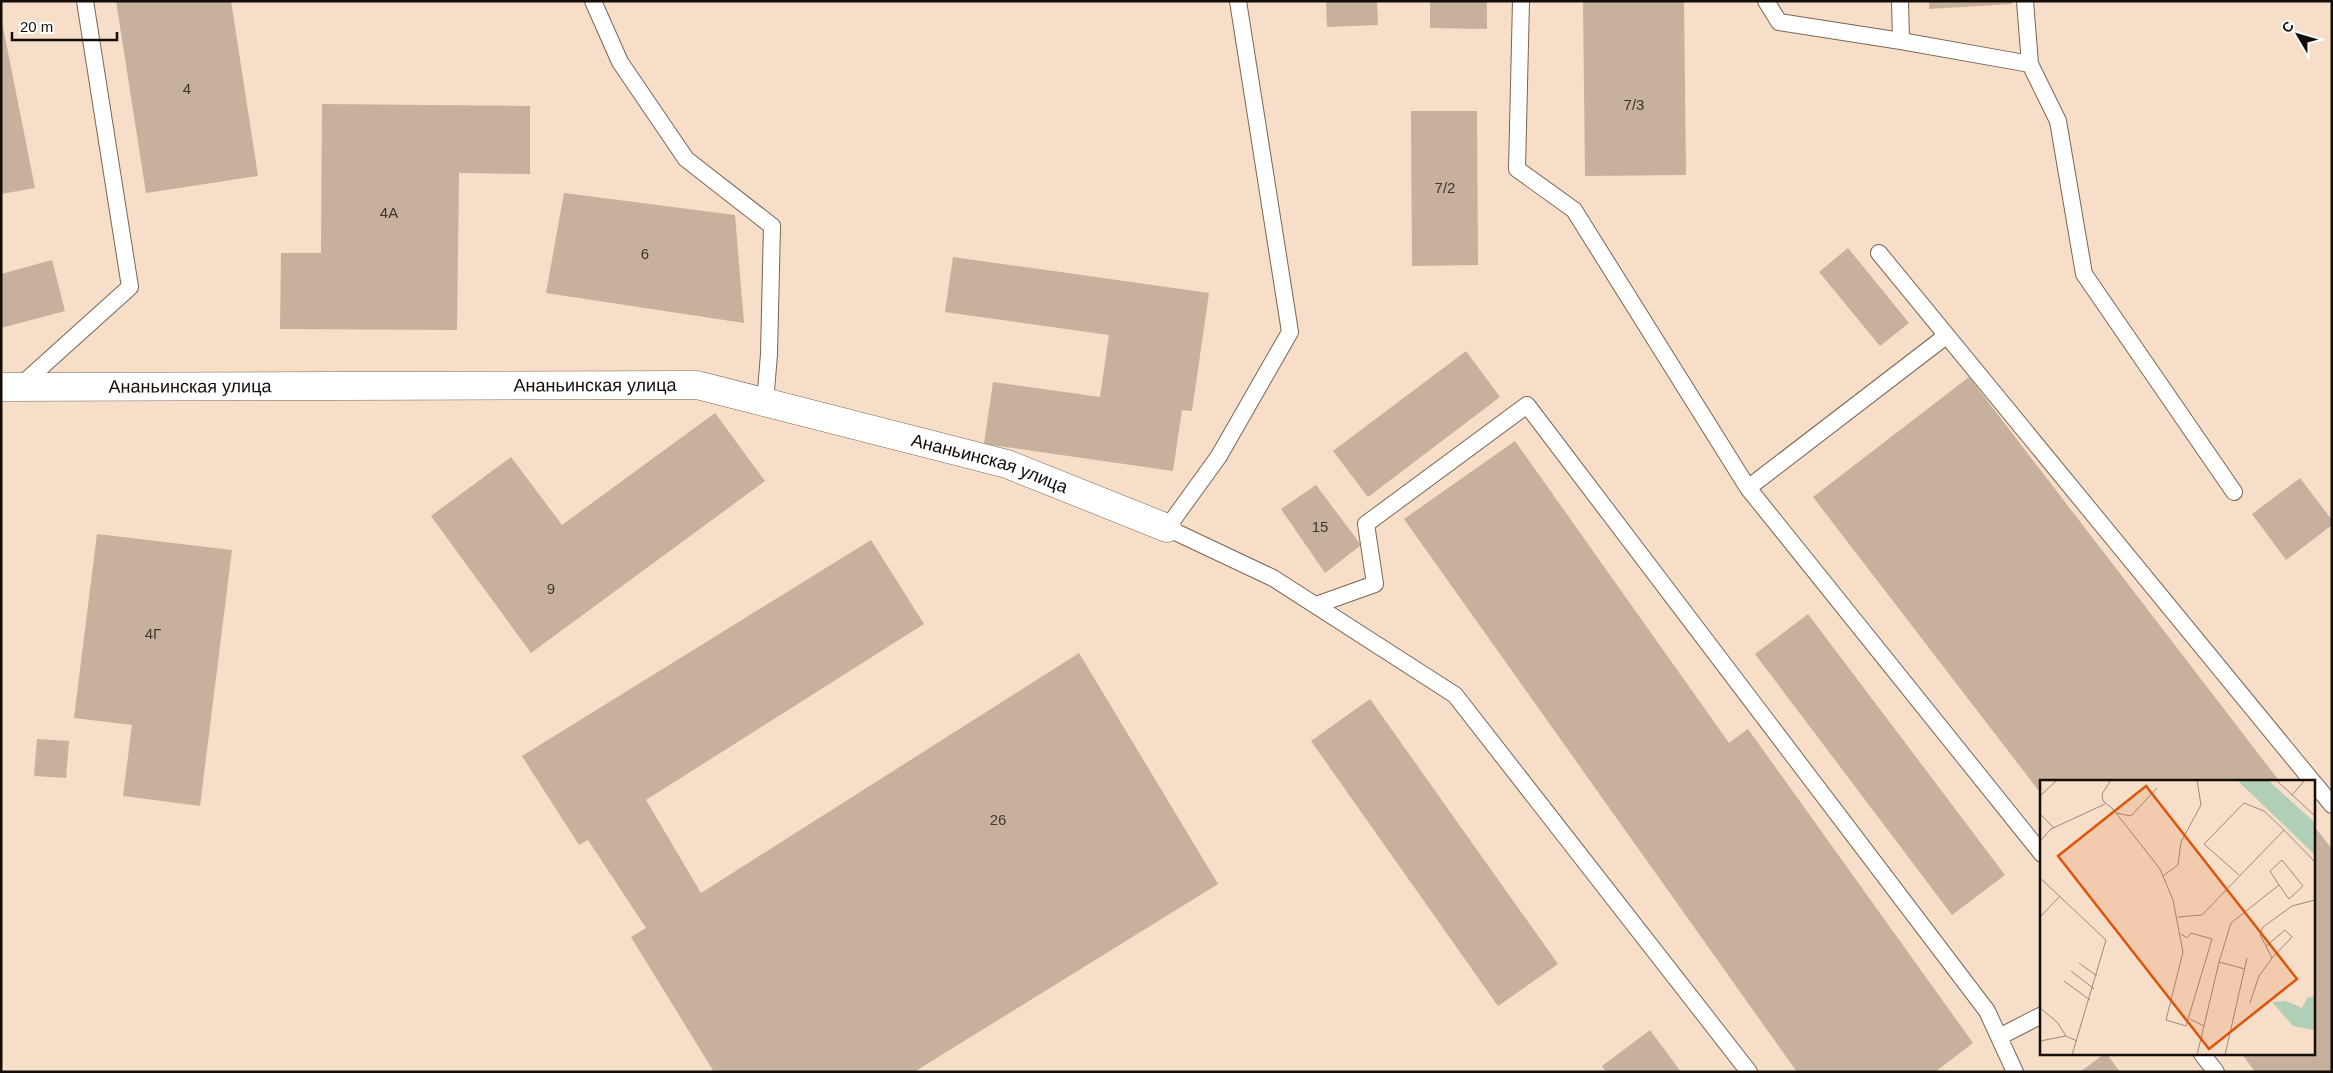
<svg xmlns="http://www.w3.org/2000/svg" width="2333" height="1073" font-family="Helvetica,sans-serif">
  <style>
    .building { fill: #c7b09c }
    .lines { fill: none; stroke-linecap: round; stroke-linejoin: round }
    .lane-casing { stroke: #7b6653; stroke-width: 18 }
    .street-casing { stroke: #7b6653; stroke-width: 29 }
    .lane { stroke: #fff; stroke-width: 16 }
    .street { stroke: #fff; stroke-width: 28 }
    .labels { text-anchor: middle; stroke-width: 4; stroke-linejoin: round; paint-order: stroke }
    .number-label { font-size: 15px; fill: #41352c }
    .street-label { font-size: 18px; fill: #140c06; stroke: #fff }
    .inset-road { fill: none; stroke: #9c8a7b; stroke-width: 1 }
    .view { fill: #dd550c; fill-opacity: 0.15; stroke: #dd550c; stroke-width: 2.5 }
    .inset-edge { fill: none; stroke: #140c06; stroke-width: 2.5 }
  </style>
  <rect width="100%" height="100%" fill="#f6dec9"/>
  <path class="building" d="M 116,1 L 231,1 L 258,176 L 146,193 Z
    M 1326,1 L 1377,1 L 1378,25 L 1327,27 Z
    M 1430,1 L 1487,1 L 1487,29 L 1430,28 Z
    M 1583,1 L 1684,1 L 1686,175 L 1585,176 Z
    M 1929,1 L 2012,1 L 2012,4 L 1929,9 Z
    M 1,17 L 35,188 L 1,194 Z
    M 322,104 L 530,106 L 530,174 L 459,173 L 457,330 L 280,329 L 281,253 L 321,253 Z
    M 1411,111 L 1477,111 L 1478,265 L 1412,266 Z
    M 564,193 L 735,215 L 744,323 L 546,293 Z
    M 1848,248 L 1909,323 L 1880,346 L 1819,272 Z
    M 953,257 L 1209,293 L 1192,411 L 1182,410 L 1173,471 L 984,444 L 993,382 L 1100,397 L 1109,335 L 945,312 Z
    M 52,260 L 65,311 L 1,328 L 1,274 Z
    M 1466,351 L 1500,397 L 1368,497 L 1333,451 Z
    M 1969,377 L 2280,782 L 2042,782 L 2042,795 L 1813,497 Z
    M 715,413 L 765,481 L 531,653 L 431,516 L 511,457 L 562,525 Z
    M 1515,441 L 1729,743 L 1748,729 L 1973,1043 L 1935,1072 L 1797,1072 L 1404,519 Z
    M 2300,478 L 2332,520 L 2332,525 L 2286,560 L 2252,514 Z
    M 1316,485 L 1361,545 L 1325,573 L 1281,509 Z
    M 97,534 L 232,550 L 200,806 L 123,796 L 132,725 L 74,718 Z
    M 871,540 L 924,624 L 646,800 L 701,893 L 1079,653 L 1218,884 L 914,1072 L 714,1072 L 631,937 L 646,928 L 588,840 L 579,845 L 522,756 Z
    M 1808,614 L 2005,875 L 1952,915 L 1755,654 Z
    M 1370,699 L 1558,964 L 1498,1006 L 1311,741 Z
    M 37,739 L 69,741 L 66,778 L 34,776 Z
    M 2314,826 L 2332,849 L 2332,1072 L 2255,1072 L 2242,1054 L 2314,1054 Z
    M 1650,1030 L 1681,1072 L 1606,1072 L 1602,1066 Z
    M 2104,1054 L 2107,1054 L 2120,1072 L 2080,1072 Z"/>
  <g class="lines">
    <g class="lane-casing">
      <path id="lane" d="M 593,1 L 620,62 L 686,159 L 772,226 L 769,354 L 765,403
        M 1238,1 L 1290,332 L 1219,456 L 1167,528 L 1273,578 L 1455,695 L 1749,1072
        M 1521,1 L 1517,169 L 1574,210 L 1748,488
        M 1766,1 L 1779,22 L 1901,41 L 2030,64 L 2025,1
        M 1900,1 L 1901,41
        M 2030,64 L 2058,121 L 2084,274 L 2234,492
        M 1879,253 L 2313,782
        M 1946,336 L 1748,488 L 2042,854
        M 19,387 L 130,287 L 85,1
        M 1316,605 L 1375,584 L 1366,524 L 1527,405 L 1987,1011 L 2015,1072
        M 2314,783 L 2332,805
        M 1999,1037 L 2042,1015
        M 2202,1054 L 2216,1072"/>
    </g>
    <g class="street-casing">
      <g id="street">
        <path id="s1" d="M 1,387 L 697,385 L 1007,464 L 1167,528"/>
      </g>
    </g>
    <use href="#lane" class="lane"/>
    <use href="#street" class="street"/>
  </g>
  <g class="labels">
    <g class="number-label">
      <text x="187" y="94">4</text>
      <text x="1634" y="110">7/3</text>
      <text x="1445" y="193">7/2</text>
      <text x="389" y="218">4А</text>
      <text x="645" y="259">6</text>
      <text x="1320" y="532">15</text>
      <text x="551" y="594">9</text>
      <text x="153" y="639">4Г</text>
      <text x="998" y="825">26</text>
    </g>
    <g class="street-label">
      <text dy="6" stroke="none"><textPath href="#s1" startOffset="189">Ананьинская улица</textPath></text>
      <text dy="6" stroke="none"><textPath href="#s1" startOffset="594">Ананьинская улица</textPath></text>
      <text dy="6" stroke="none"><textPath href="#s1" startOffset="999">Ананьинская улица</textPath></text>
    </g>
  </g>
  <g transform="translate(2040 780)">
    <rect width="275" height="275" fill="#f6dec9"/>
    <path d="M 197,0 L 228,0 L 275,43 L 275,75 ZM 275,216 L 275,250 L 253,246 L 232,222 L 246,221 L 262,228 L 267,218 Z" fill="#b0cfb6"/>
    <path class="inset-road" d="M 71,0 L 62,14 L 63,21 L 73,29 L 120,89 L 133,120 L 143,172 L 126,240 L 146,246 L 172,159 L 151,153 L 147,158 L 141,154M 236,0 L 275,36M 252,15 L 265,0M 0,16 L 17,0M 76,33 L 91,36 L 117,8M 0,34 L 14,48M 0,61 L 11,49 L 65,24M 199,95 L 164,64 L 204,23 L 224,31 L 244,50M 123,96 L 138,85 L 141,62 L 161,25 L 157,0M 0,98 L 66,160 L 32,275M 1,136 L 20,116M 138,137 L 162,135 L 244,50 L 275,82M 226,166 L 232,178 L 252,157 L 245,150 L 226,166 L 220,155 L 223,147 L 252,126 L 275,120M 179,182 L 191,143 L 239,105 L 230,91 L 242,80 L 263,106 L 249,119 L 239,105M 39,183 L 57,196M 31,191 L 54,209M 24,201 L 50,220M 210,223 L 219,196 L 232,178M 0,228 L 17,242 L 26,256M 150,239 L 164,246 L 157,275M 164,246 L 179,182 L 205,189M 0,261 L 26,256 L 37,261M 185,275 L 207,178"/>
    <path class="view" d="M 106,6 L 257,199 L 169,269 L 18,76 Z"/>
    <rect width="275" height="275" class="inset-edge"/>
  </g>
  <rect width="2333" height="1073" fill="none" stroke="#140c06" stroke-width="5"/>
  <g transform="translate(2298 35) rotate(308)" stroke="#ffffff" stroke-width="4" paint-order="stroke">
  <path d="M0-4L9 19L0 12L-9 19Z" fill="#140c06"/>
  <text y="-8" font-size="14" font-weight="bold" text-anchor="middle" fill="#140c06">С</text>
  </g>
  <path d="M12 32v8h105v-8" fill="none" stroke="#140c06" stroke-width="2.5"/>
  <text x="20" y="32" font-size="15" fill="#140c06" stroke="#ffffff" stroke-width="4" paint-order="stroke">20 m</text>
</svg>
